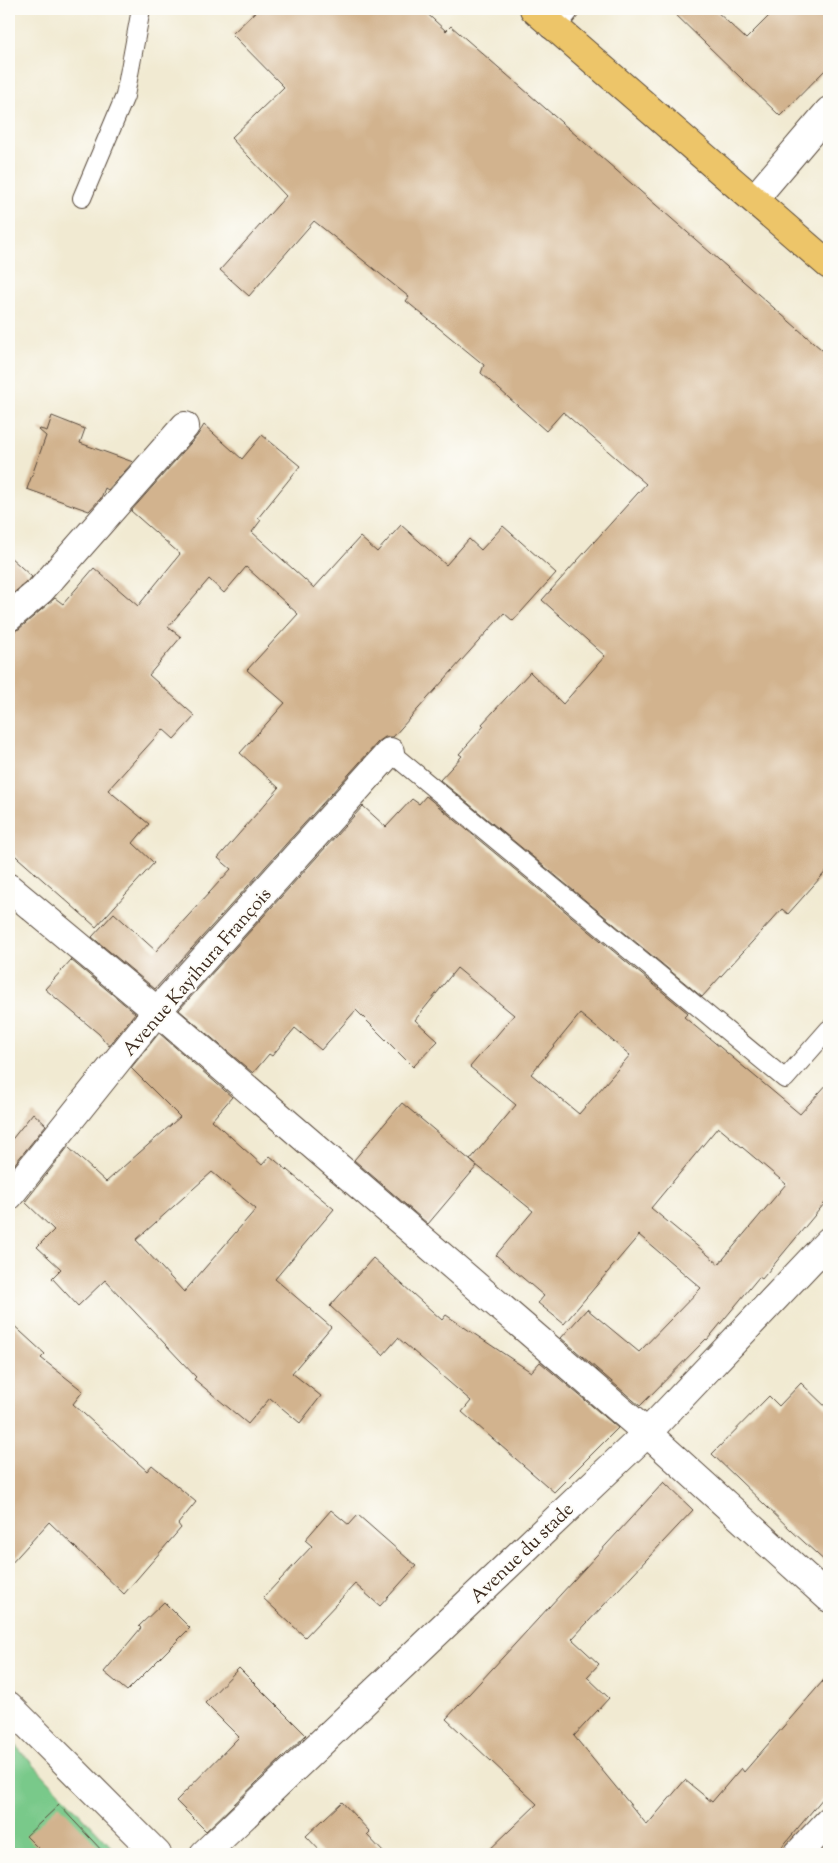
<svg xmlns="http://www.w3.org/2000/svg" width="838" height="1863" font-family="'Sorts Mill Goudy',serif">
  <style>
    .green { fill: #79c98a; stroke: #5a7a54 }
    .building { fill: #d2b38e; fill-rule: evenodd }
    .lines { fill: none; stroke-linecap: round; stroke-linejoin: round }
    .service-casing { stroke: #564739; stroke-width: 20 }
    .minor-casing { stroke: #564739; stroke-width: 30 }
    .trunk-casing { stroke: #564739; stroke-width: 30 }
    .service { stroke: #fff; stroke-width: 18 }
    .minor { stroke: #fff; stroke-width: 28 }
    .trunk { stroke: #edc569; stroke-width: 28 }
    .labels { text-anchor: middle; stroke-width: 4; stroke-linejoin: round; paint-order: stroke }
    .street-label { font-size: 19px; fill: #3b2a1e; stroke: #fdfcf7 }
  </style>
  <rect width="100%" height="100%" fill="#fdfcf7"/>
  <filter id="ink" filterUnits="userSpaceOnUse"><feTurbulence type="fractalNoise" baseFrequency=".02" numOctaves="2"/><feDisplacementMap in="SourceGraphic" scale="10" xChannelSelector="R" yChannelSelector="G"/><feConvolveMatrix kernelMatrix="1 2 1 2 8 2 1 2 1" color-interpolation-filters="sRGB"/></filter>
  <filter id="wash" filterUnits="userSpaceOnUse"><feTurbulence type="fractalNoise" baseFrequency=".0096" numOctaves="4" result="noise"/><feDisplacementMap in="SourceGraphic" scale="20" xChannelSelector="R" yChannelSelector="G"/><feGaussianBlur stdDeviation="1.12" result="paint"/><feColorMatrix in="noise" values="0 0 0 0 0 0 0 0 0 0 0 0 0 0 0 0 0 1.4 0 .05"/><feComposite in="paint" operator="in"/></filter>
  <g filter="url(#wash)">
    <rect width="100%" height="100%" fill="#f1ead2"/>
    <path class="green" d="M 9,1739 L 105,1840 L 118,1854 L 9,1854 Z"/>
    <g id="blocks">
      <path class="building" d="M 258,9 L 422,9 L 446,31 L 451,26 L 829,356 L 829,868 L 788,914 L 782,909 L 702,997 L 440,780 L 462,756 L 459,754 L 484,726 L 482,724 L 530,672 L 563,704 L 605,656 L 542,600 L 646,484 L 563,412 L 546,431 L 481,373 L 484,365 L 406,301 L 409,297 L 314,221 L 249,296 L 220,270 L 286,196 L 231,138 L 284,87 L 232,34 Z
        M 670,9 L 714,9 L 746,39 L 776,9 L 829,9 L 829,66 L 780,116 Z
        M 52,416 L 85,429 L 80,443 L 133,462 L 108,490 L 105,488 L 101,498 L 89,511 L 27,489 L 46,436 L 39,430 L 40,429 L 47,431 Z
        M 204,425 L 242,459 L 262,435 L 300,466 L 258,518 L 261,520 L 252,532 L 314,588 L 360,537 L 377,552 L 401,525 L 446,565 L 469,539 L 481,550 L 503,526 L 556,573 L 513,621 L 504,613 L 393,737 L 385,737 L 378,742 L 155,989 L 92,937 L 114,913 L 156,951 L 231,869 L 218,858 L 279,788 L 240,753 L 285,703 L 247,670 L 298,614 L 246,567 L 224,593 L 209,579 L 168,627 L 181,637 L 149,675 L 195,716 L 174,739 L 163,729 L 108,790 L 149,824 L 133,843 L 154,863 L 96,927 L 9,850 L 9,632 L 19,629 L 55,598 L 63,604 L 94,568 L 138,606 L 180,554 L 131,511 L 197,436 Z
        M 9,556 L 32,577 L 9,597 Z
        M 426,796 L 688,1013 L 684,1017 L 800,1114 L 829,1082 L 829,1198 L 762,1279 L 759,1277 L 707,1340 L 706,1339 L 640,1406 L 561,1338 L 587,1309 L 639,1352 L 701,1288 L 639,1235 L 564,1324 L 538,1303 L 544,1296 L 496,1255 L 533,1211 L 470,1160 L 516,1105 L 470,1067 L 514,1015 L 457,968 L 415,1020 L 438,1041 L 413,1067 L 356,1010 L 321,1050 L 295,1028 L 272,1056 L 269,1054 L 253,1073 L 179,1010 L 363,806 L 386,827 L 412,799 L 419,804 ZM 580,1014 L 630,1055 L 579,1114 L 531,1074 ZM 718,1127 L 786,1184 L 719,1264 L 651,1208 Z
        M 71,960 L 135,1013 L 109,1046 L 99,1034 L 45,989 Z
        M 159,1033 L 232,1097 L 212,1120 L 262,1165 L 270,1156 L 334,1209 L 275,1279 L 331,1327 L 292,1373 L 321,1396 L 300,1423 L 270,1398 L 248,1424 L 194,1379 L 196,1377 L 105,1280 L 78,1306 L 52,1278 L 61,1269 L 37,1247 L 54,1230 L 25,1202 L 68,1147 L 106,1182 L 180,1117 L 131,1068 ZM 212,1172 L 256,1209 L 184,1292 L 136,1240 Z
        M 402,1103 L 477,1166 L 428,1224 L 354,1160 Z
        M 33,1113 L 46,1125 L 9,1171 L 9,1143 Z
        M 373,1258 L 442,1320 L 446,1315 L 531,1372 L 540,1362 L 618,1428 L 554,1492 L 462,1412 L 471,1401 L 398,1338 L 383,1355 L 330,1306 Z
        M 9,1321 L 45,1354 L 41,1358 L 83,1391 L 73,1404 L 147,1471 L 152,1465 L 196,1502 L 178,1524 L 181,1528 L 124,1594 L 49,1522 L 9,1566 Z
        M 801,1383 L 829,1410 L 829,1565 L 792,1531 L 712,1454 L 769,1396 L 779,1406 Z
        M 664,1482 L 693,1510 L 572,1639 L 599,1664 L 587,1677 L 609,1698 L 574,1736 L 647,1825 L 685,1780 L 712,1802 L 741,1768 L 744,1772 L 829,1674 L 829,1791 L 776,1854 L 485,1854 L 537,1804 L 446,1719 Z
        M 331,1510 L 349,1525 L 358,1515 L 416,1566 L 380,1606 L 355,1584 L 305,1637 L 263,1598 L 312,1546 L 305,1540 Z
        M 164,1602 L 190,1628 L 127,1691 L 104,1672 L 141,1628 L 139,1626 Z
        M 239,1668 L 306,1735 L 206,1831 L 176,1801 L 239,1737 L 205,1703 Z
        M 342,1802 L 370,1832 L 367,1835 L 385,1854 L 323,1854 L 306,1836 Z
        M 59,1805 L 105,1854 L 44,1854 L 26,1836 Z"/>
    </g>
  </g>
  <g filter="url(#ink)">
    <use href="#blocks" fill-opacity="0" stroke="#564739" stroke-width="1"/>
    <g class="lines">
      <g class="service-casing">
        <path id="service" d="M 82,198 L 125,96 L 141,9
          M 390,752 L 785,1079 L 829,1029"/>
      </g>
      <g class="minor-casing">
        <path id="minor" d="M 552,25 L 565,9
          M 755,198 L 829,111
          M 9,617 L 41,590 L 185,426
          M 9,888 L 157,1011 L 647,1433 L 829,1598
          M 9,1196 L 157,1011 L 390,752
          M 9,1706 L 157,1854
          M 204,1854 L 647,1433 L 829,1241
          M 798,1854 L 829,1821"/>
      </g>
      <g class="trunk-casing">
        <path id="trunk" d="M 534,9 L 829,265"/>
      </g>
      <use href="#service" class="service"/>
      <use href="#minor" class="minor"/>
      <use href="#trunk" class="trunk"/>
    </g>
  </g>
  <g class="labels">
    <g class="street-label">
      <text transform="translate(196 971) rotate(-49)" y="7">Avenue Kayihura François</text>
      <text transform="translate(521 1552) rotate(-44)" y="7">Avenue du stade</text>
    </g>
  </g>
  <rect width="838" height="1863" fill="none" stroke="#fdfcf7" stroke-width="30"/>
</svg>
